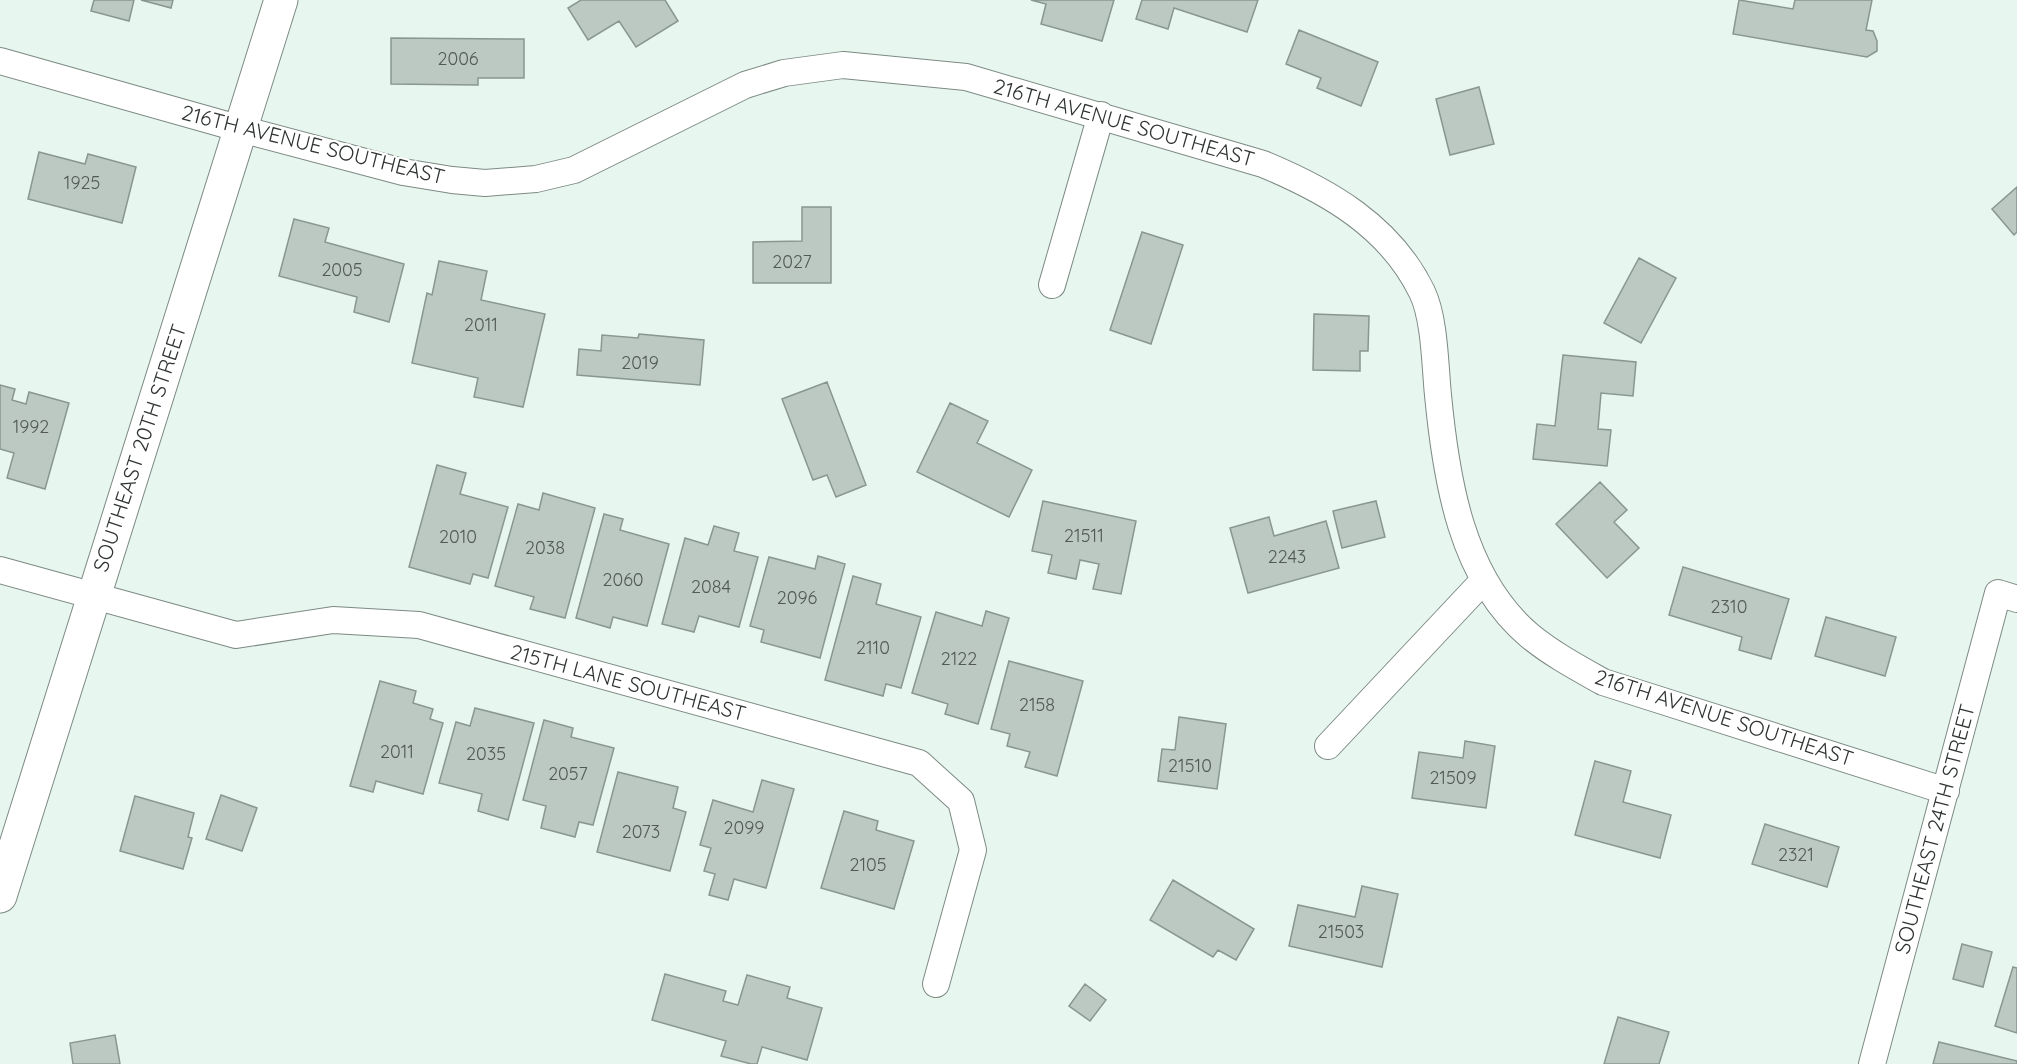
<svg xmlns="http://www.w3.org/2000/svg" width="2017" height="1064" font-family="Quicksand,sans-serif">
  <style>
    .building { fill: #bbc9c2; stroke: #899791; stroke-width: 1.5 }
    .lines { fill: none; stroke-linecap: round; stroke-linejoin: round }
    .street-casing { stroke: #7d8a84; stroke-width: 28 }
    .secondary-casing { stroke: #7d8a84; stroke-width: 35 }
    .street { stroke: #fff; stroke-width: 26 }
    .secondary { stroke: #fff; stroke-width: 33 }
    .labels { text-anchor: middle; stroke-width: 4.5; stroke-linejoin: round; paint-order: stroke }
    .number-label { font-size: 18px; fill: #525956 }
    .street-label { font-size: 21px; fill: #2f3432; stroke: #fff }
  </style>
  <rect width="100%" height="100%" fill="#e7f6ef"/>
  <path class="building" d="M 94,0 L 134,0 L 129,21 L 91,11 Z
    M 141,0 L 173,0 L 171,8 Z
    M 581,0 L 665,0 L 678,21 L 636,47 L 619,21 L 588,40 L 568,8 Z
    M 1031,0 L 1114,0 L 1102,41 L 1041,24 L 1046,4 Z
    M 1142,0 L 1258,0 L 1247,32 L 1174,8 L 1168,29 L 1136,19 Z
    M 1739,0 L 1793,9 L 1795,0 L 1872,0 L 1866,30 L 1873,31 L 1877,41 L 1877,51 L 1867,57 L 1733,34 Z
    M 1299,30 L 1378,62 L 1361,106 L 1317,88 L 1321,78 L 1286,64 Z
    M 391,38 L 524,39 L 524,78 L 478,78 L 478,85 L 391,84 Z
    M 1479,87 L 1494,144 L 1450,155 L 1436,99 Z
    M 39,152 L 85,164 L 88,154 L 136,167 L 122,223 L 28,199 Z
    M 2017,187 L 2017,232 L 2014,235 L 1992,209 Z
    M 802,207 L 831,207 L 831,283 L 753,283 L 753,242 L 802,241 Z
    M 294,219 L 329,228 L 325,242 L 404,264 L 389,322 L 354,312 L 357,297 L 279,276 Z
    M 1142,232 L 1183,245 L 1151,344 L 1110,330 Z
    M 1639,258 L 1676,278 L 1641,343 L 1604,323 Z
    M 439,261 L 487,271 L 481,300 L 545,314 L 523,407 L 474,397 L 478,378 L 412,363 L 427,293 L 432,295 Z
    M 1314,314 L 1369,316 L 1368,351 L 1360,351 L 1360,371 L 1313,370 Z
    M 639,334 L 704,340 L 700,385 L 577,375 L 579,349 L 601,351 L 602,335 L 638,338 Z
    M 1563,355 L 1636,362 L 1633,396 L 1601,393 L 1598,429 L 1611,430 L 1607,466 L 1533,459 L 1537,424 L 1555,426 Z
    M 827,382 L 866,485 L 836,497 L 827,475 L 813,480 L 782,399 Z
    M 0,385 L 15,389 L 12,400 L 26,404 L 29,392 L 69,403 L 45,489 L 7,478 L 14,453 L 0,449 Z
    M 950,403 L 988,421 L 977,443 L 1032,470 L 1009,517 L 917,472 Z
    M 437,465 L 466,473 L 460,494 L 508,507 L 488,578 L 473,574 L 470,584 L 409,567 Z
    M 1600,482 L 1627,510 L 1614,522 L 1639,548 L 1607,578 L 1556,524 Z
    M 543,493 L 595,508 L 565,618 L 530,609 L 534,597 L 495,586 L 518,504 L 539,510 Z
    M 1043,501 L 1136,521 L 1121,594 L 1093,589 L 1099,564 L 1080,560 L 1076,579 L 1048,573 L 1052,555 L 1032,551 Z
    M 1376,501 L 1385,537 L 1342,548 L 1333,511 Z
    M 604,514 L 623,519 L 620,530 L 669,544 L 647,626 L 613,617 L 610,628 L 576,618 Z
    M 1269,517 L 1274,536 L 1326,521 L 1339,568 L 1248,593 L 1230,528 Z
    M 714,526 L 739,533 L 734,551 L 758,557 L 739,627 L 699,616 L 694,632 L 662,624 L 685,538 L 708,545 Z
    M 818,556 L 845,564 L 820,658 L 761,642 L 764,630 L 750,626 L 769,557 L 815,569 Z
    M 1683,567 L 1789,599 L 1771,659 L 1739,650 L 1742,637 L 1669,615 Z
    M 853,576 L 881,584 L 876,604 L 921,617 L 901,688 L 886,684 L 883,696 L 825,680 Z
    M 986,611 L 1009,618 L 978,724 L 945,714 L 948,704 L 912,693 L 936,612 L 982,626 Z
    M 1826,617 L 1896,637 L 1885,676 L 1815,656 Z
    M 1009,661 L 1083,681 L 1057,776 L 1025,767 L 1030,752 L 1007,746 L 1010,734 L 991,729 Z
    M 380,681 L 416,691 L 413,703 L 433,709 L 430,719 L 443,723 L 423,794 L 376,781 L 373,792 L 350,786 Z
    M 475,708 L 534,723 L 508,820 L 478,811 L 482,794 L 439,783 L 456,722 L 470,726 Z
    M 1179,717 L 1226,724 L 1217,789 L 1158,781 L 1162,749 L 1175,750 Z
    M 544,720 L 573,728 L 571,737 L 614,748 L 593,825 L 579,822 L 575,837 L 541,828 L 546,806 L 523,800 Z
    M 1465,741 L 1495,746 L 1486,808 L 1412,798 L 1419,752 L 1463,758 Z
    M 1595,761 L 1631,771 L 1623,802 L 1671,815 L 1660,858 L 1575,835 Z
    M 618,772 L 678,787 L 673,808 L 686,812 L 670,871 L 597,852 Z
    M 762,780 L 794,789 L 766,888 L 734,879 L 728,900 L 709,895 L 715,874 L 704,871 L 711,848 L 700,845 L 713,800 L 753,812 Z
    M 221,795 L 257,808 L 242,851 L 206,839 Z
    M 135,796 L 194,813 L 188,837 L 192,838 L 183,869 L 120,851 Z
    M 844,811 L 878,821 L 876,830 L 914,841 L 894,909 L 821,888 Z
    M 1765,824 L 1839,847 L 1827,887 L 1752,864 Z
    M 1173,880 L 1254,929 L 1236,960 L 1218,950 L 1213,957 L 1150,920 Z
    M 1362,886 L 1398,894 L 1382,967 L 1289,946 L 1298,905 L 1355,917 Z
    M 1962,944 L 1992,952 L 1983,987 L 1953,979 Z
    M 2013,967 L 2017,968 L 2017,1033 L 1995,1026 Z
    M 665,974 L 726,991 L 723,1001 L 738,1005 L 747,975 L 790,987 L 787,998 L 822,1008 L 807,1060 L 762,1047 L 757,1064 L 751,1064 L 721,1056 L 726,1041 L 652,1020 Z
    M 1085,984 L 1106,1000 L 1090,1021 L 1069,1006 Z
    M 1618,1017 L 1669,1032 L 1659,1064 L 1604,1064 Z
    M 115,1035 L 120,1064 L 73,1064 L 70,1043 Z
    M 1939,1042 L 2017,1061 L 2017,1064 L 1933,1064 Z"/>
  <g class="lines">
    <g class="street-casing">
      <path id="street" d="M 0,61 L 241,129 L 403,172 L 452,180 L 485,183 L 536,179 L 574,170 L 745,85 L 784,73 L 843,65 L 966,77 L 1263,164 C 1328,191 1390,226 1422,292 C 1435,319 1435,366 1438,395 C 1446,479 1461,578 1530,636 C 1552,654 1578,668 1603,682 L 1946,791
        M 1052,285 L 1101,115
        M 0,570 L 236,635 L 333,620 L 419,625 L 919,763 L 961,801 L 973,850 L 936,984
        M 1328,746 L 1484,580
        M 1872,1064 L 1998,593 L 2017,599"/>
    </g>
    <g class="secondary-casing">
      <path id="secondary" d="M 0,896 L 281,0"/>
    </g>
    <use href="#street" class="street"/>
    <use href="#secondary" class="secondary"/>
  </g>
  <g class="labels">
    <g class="number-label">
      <text x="458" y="65">2006</text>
      <text x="82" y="189">1925</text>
      <text x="792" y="268">2027</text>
      <text x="342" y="276">2005</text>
      <text x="481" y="331">2011</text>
      <text x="640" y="369">2019</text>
      <text x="31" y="433">1992</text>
      <text x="1084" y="542">21511</text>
      <text x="458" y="543">2010</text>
      <text x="545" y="554">2038</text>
      <text x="1287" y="563">2243</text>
      <text x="623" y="586">2060</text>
      <text x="711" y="593">2084</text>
      <text x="797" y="604">2096</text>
      <text x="1729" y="613">2310</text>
      <text x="873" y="654">2110</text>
      <text x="959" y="665">2122</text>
      <text x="1037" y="711">2158</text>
      <text x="397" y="758">2011</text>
      <text x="486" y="760">2035</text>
      <text x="1190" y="772">21510</text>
      <text x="568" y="780">2057</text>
      <text x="1453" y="784">21509</text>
      <text x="744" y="834">2099</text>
      <text x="641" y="838">2073</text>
      <text x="1796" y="861">2321</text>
      <text x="868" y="871">2105</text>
      <text x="1341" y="938">21503</text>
    </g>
    <g class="street-label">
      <text transform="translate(1124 123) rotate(16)" y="7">216TH AVENUE SOUTHEAST</text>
      <text transform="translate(313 145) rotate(14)" y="7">216TH AVENUE SOUTHEAST</text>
      <text transform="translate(140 448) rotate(-72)" y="7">SOUTHEAST 20TH STREET</text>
      <text transform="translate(628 683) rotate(15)" y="7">215TH LANE SOUTHEAST</text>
      <text transform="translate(1724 718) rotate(18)" y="7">216TH AVENUE SOUTHEAST</text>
      <text transform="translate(1935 829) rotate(-75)" y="7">SOUTHEAST 24TH STREET</text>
    </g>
  </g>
</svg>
